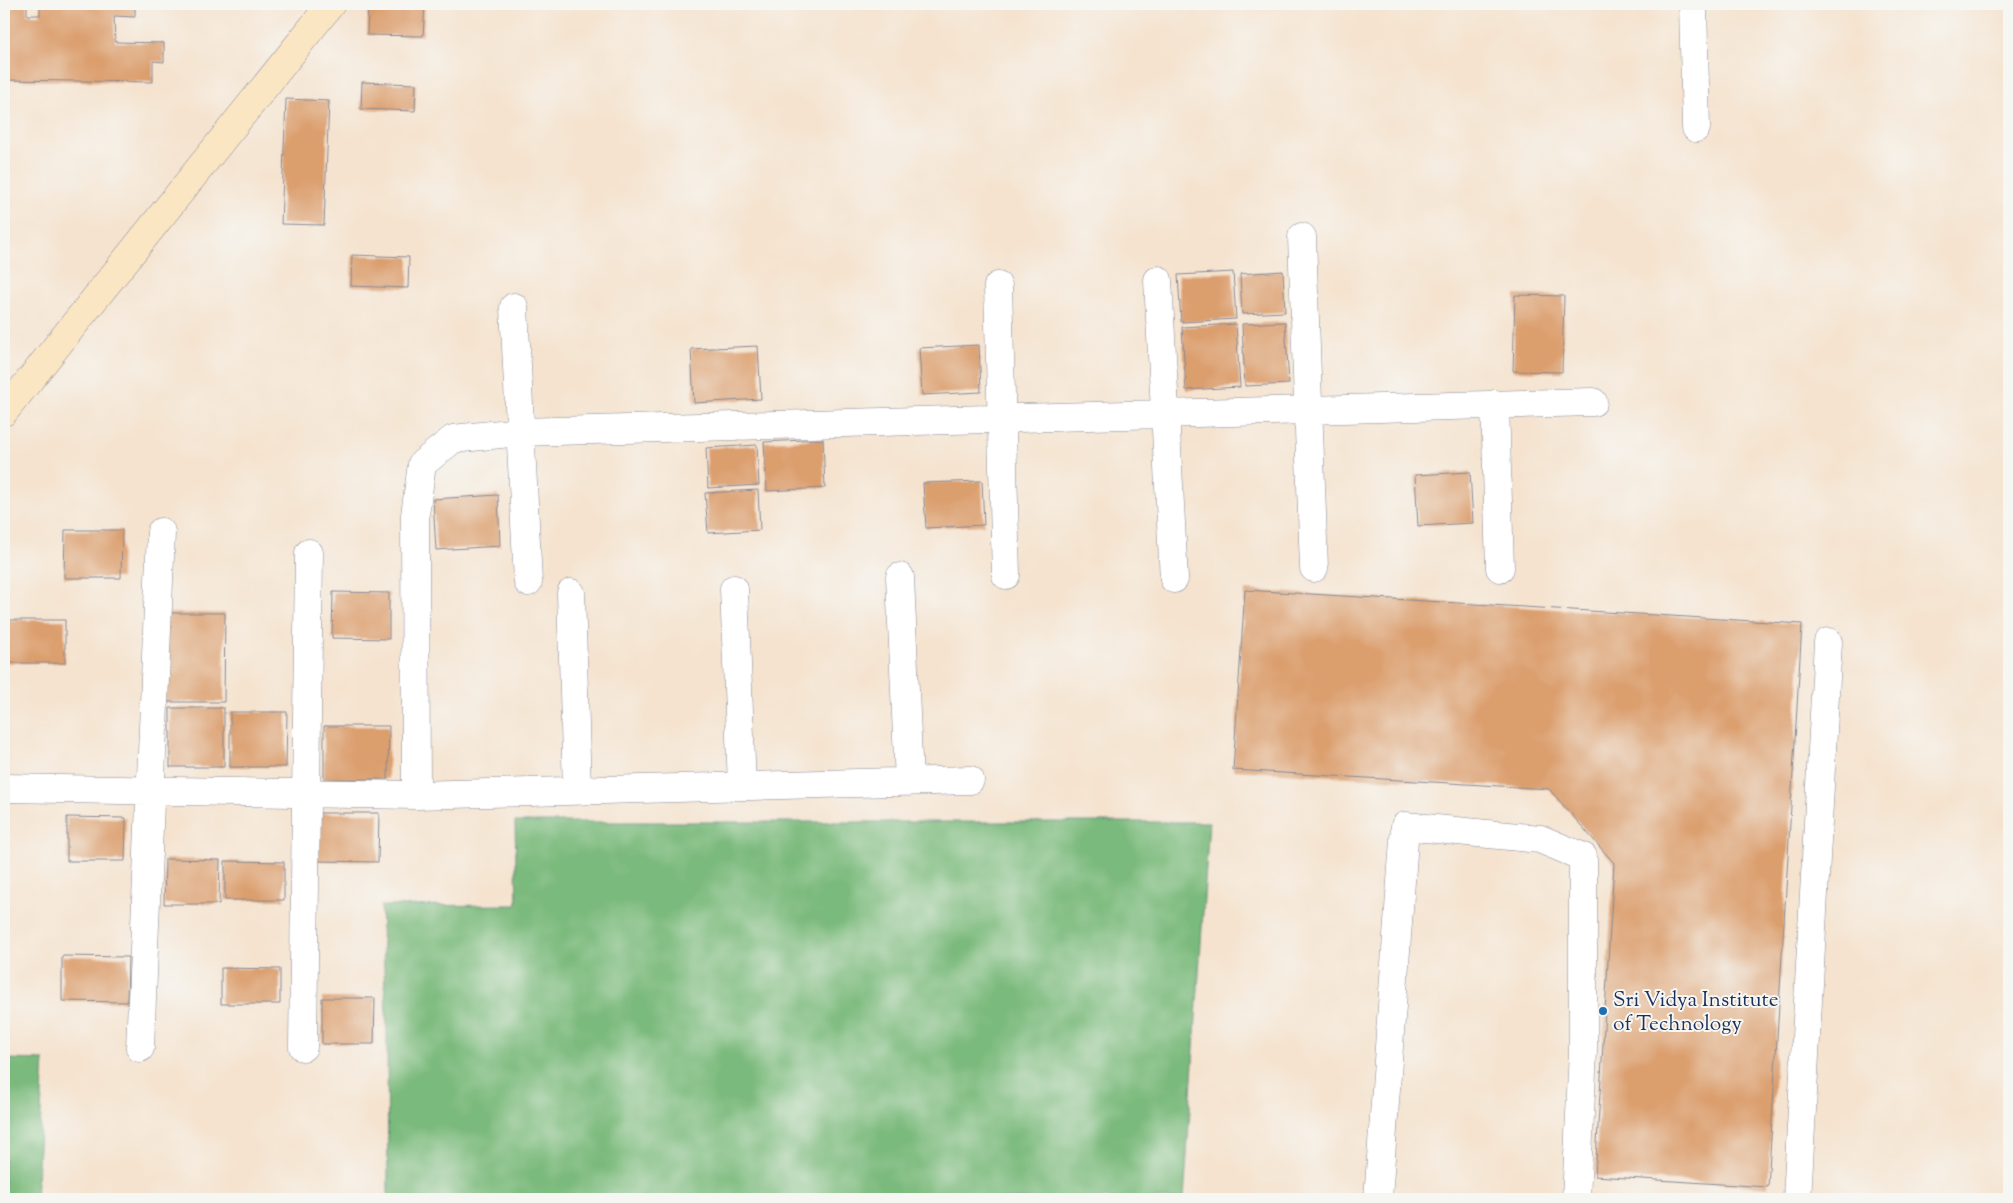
<svg xmlns="http://www.w3.org/2000/svg" width="2013" height="1203" font-family="'Sorts Mill Goudy',serif">
  <style>
    .forest { fill: #7aba7b; stroke: #4a746c }
    .building { fill: #db9e6d }
    .lines { fill: none; stroke-linecap: round; stroke-linejoin: round }
    .street-casing { stroke: #888996; stroke-width: 29 }
    .secondary-casing { stroke: #888996; stroke-width: 29 }
    .street { stroke: #fff; stroke-width: 28 }
    .secondary { stroke: #fbe6c4; stroke-width: 28 }
    .poi-dot { fill: #1f6fb2; stroke: #f6f6f2; stroke-width: 2 }
    .labels { text-anchor: middle; stroke-width: 4; stroke-linejoin: round; paint-order: stroke }
    .poi-label { font-size: 21px; fill: #1b2f5e; stroke: #f6f6f2; text-anchor: start }
  </style>
  <rect width="100%" height="100%" fill="#f6f6f2"/>
  <filter id="ink" filterUnits="userSpaceOnUse"><feTurbulence type="fractalNoise" baseFrequency=".02" numOctaves="2"/><feDisplacementMap in="SourceGraphic" scale="10" xChannelSelector="R" yChannelSelector="G"/><feConvolveMatrix kernelMatrix="1 2 1 2 8 2 1 2 1" color-interpolation-filters="sRGB"/></filter>
  <filter id="wash" filterUnits="userSpaceOnUse"><feTurbulence type="fractalNoise" baseFrequency=".0096" numOctaves="4" result="noise"/><feDisplacementMap in="SourceGraphic" scale="20" xChannelSelector="R" yChannelSelector="G"/><feGaussianBlur stdDeviation="1.12" result="paint"/><feColorMatrix in="noise" values="0 0 0 0 0 0 0 0 0 0 0 0 0 0 0 0 0 1.4 0 .05"/><feComposite in="paint" operator="in"/></filter>
  <g filter="url(#wash)">
    <rect width="100%" height="100%" fill="#f5e3cf"/>
    <path class="forest" d="M 515,822 L 1209,822 L 1184,1199 L 388,1199 L 387,1030 L 381,906 L 517,905 Z
      M 4,1059 L 44,1060 L 36,1199 L 4,1199 Z"/>
    <g id="blocks">
      <path class="building" d="M 4,4 L 27,4 L 27,15 L 40,15 L 40,4 L 135,4 L 135,17 L 114,16 L 115,42 L 164,43 L 164,62 L 153,61 L 153,82 L 4,80 Z
        M 368,4 L 425,4 L 423,36 L 367,35 Z
        M 362,82 L 416,84 L 415,111 L 361,109 Z
        M 286,99 L 329,101 L 324,225 L 281,224 Z
        M 352,255 L 409,257 L 408,288 L 351,286 Z
        M 1283,271 L 1285,312 L 1242,314 L 1240,274 Z
        M 1233,272 L 1236,319 L 1181,322 L 1178,275 Z
        M 1515,295 L 1564,296 L 1562,372 L 1513,371 Z
        M 1285,322 L 1289,384 L 1245,386 L 1242,324 Z
        M 1236,324 L 1240,387 L 1186,390 L 1182,327 Z
        M 979,345 L 981,392 L 922,395 L 919,348 Z
        M 758,346 L 761,399 L 694,403 L 691,349 Z
        M 823,439 L 825,488 L 767,491 L 764,442 Z
        M 757,445 L 759,485 L 708,488 L 706,448 Z
        M 1470,472 L 1473,523 L 1418,526 L 1415,475 Z
        M 982,481 L 984,525 L 926,528 L 923,483 Z
        M 758,490 L 760,530 L 708,533 L 705,493 Z
        M 498,495 L 500,546 L 436,550 L 433,499 Z
        M 65,530 L 122,530 L 121,578 L 64,578 Z
        M 1245,590 L 1802,624 L 1768,1187 L 1595,1176 L 1614,863 L 1549,789 L 1233,770 Z
        M 333,592 L 389,593 L 389,639 L 332,638 Z
        M 166,613 L 225,613 L 224,702 L 165,702 Z
        M 7,620 L 65,620 L 65,663 L 6,663 Z
        M 170,708 L 224,708 L 224,767 L 170,767 Z
        M 230,712 L 287,712 L 286,767 L 230,767 Z
        M 324,726 L 389,726 L 388,779 L 324,779 Z
        M 319,813 L 379,813 L 378,862 L 318,861 Z
        M 67,817 L 126,818 L 125,861 L 67,861 Z
        M 165,859 L 220,860 L 219,904 L 164,904 Z
        M 225,861 L 284,862 L 284,900 L 225,900 Z
        M 62,956 L 128,957 L 127,1002 L 62,1001 Z
        M 221,968 L 280,969 L 280,1004 L 221,1004 Z
        M 322,998 L 375,998 L 374,1044 L 322,1044 Z"/>
    </g>
  </g>
  <g filter="url(#ink)">
    <use href="#blocks" fill-opacity="0" stroke="#888996" stroke-width="1"/>
    <g class="lines">
      <g class="street-casing">
        <path id="street" d="M 1693,4 L 1696,128
          M 1302,237 L 1314,568
          M 1158,280 L 1174,579
          M 998,286 L 1006,575
          M 514,307 L 528,582
          M 1495,404 L 1500,568
          M 900,577 L 909,782
          M 734,589 L 742,786
          M 571,593 L 577,790
          M 4,788 L 416,795 L 415,515 L 422,464 L 453,439 L 520,432 L 1593,402
          M 416,795 L 970,780
          M 303,1047 L 309,553
          M 140,1048 L 161,532
          M 1378,1199 L 1405,826 L 1540,839 L 1583,857 L 1583,1050 L 1576,1199
          M 1797,1199 L 1828,642"/>
      </g>
      <g class="secondary-casing">
        <path id="secondary" d="M 4,412 L 331,4"/>
      </g>
      <use href="#street" class="street"/>
      <use href="#secondary" class="secondary"/>
    </g>
  </g>
  <circle class="poi-dot" cx="1603" cy="1011" r="5"/>
  <g class="labels">
    <g class="poi-label">
      <text x="1613" y="1006">Sri Vidya Institute<tspan x="1613" dy="24">of Technology</tspan></text>
    </g>
  </g>
  <rect width="2013" height="1203" fill="none" stroke="#f6f6f2" stroke-width="20"/>
</svg>
